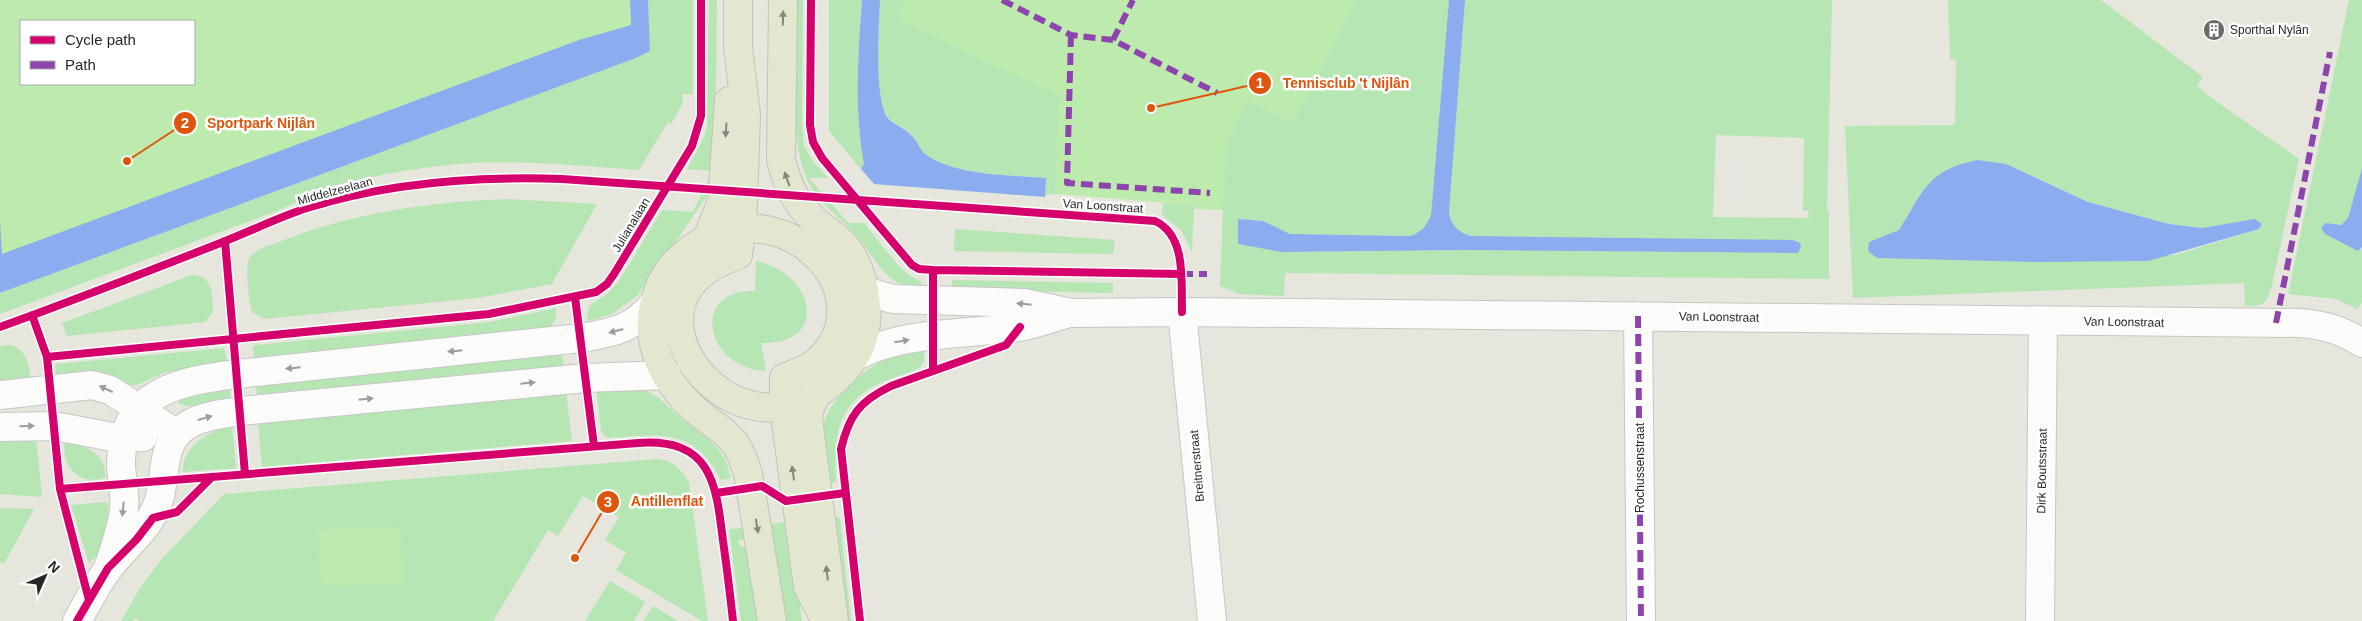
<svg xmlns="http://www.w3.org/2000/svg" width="2362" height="621" font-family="Arial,sans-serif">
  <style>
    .green { fill: #b6e6b4; fill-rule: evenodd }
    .pitch { fill: #bdebae; fill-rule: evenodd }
    .water { fill: #89adee }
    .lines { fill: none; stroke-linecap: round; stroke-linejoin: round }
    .street-casing { stroke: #c7c6c5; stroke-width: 30 }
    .secondary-casing { stroke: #c7c6c5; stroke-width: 30 }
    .primary-casing { stroke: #c3c3bf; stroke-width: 30 }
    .street { stroke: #fbfbfa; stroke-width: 28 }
    .secondary { stroke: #fbfbfa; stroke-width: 28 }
    .primary { stroke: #e3e7d0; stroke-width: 28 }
    .quiet { stroke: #8e44ad; stroke-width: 6; stroke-dasharray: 12 6; stroke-linecap: butt }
    .cycleway-casing { stroke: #fff; stroke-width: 11 }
    .cycleway { stroke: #d6006c; stroke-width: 8 }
    .oneway { fill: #85877c }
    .oneway2 { fill: #9c9c9b }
    .labels { text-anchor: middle; stroke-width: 5; stroke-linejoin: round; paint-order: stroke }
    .poi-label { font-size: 12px; fill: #272727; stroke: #fff; text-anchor: start }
    .street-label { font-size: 12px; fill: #272727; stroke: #fff }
    .leader { fill: none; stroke: #de560d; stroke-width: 2 }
    .callout-dot { fill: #de560d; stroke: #fff; stroke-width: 2 }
    .mark-label { font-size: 15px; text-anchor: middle; font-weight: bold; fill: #fff }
    .callout-label { font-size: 14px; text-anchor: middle; font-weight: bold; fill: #de560d; stroke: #fff; stroke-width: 5; stroke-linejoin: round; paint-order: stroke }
  </style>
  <rect width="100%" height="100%" fill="#e6e6dc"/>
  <path class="green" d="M 648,0 L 693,0 L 693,94 L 682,94 L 683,103 L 671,124 L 668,122 L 639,170 C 573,165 506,158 440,166 C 395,171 350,181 305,193 L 306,198 L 274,212 L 0,314 L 0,293 L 636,58 L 650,51 Z
    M 709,0 L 717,0 L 715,165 L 709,193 L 679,237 L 660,261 L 638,295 L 612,314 L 589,321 L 587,317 L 589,306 L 607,294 L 619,281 L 662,210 L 693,212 L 712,171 L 687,169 L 703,139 L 707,128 Z
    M 795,0 L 803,0 L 802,124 L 804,146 L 813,161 L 828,178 L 809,178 L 848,223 L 864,223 L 897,264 L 909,275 L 921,282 L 923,289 C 887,287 880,265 860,240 C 844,219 819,206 808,181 C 787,137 795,50 795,0 Z
    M 829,0 L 862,0 C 858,55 854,110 864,164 L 861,169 L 829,131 Z
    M 880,0 L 904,0 L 900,20 L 1060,96 L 1055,194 L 1045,195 L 1046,178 C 1010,175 953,176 924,153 C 919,148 916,140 911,134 C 904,127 893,125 887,116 C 874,96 879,26 880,0 Z
    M 1355,0 L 1449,0 L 1431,215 C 1426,226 1422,232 1410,236 L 1290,234 L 1263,221 L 1238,219 L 1238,244 L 1281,252 L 1466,250 L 1470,236 L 1455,229 L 1449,213 L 1465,0 L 1832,0 L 1827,210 L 1829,210 L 1829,279 L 1285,273 L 1284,296 L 1239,294 L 1220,286 L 1225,150 L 1227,142 L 1247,100 L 1293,122 ZM 1716,135 L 1804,138 L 1803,211 L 1808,210 L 1809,218 L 1713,217 Z
    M 1948,0 L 2101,0 L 2203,77 L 2197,86 L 2210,97 L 2299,159 L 2272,285 C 2267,303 2264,307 2245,306 L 2244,283 L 1853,298 L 1845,126 L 1955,125 L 1956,60 L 1950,59 ZM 2033,176 L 2088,202 L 2169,224 L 2202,228 L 2255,219 L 2262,224 L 2259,229 L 2175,255 L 1869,242 L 1899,231 L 1910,210 Z
    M 2349,0 L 2362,0 L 2362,168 L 2348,218 L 2341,225 L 2326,223 L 2358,251 L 2362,247 L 2362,302 L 2357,309 L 2336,299 L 2288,294 Z
    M 507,199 L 597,204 L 552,284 L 478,298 L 264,319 L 252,312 C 249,303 245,267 249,259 C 254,249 269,246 279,242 C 351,213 429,202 507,199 Z
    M 1163,203 L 1194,205 L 1192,252 L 1181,230 L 1162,215 Z
    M 955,229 L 1115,240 L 1113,254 L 954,251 Z
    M 756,261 C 817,275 829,345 761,343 L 766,371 C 705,369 689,289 755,291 Z
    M 192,275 C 214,275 212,296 213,312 L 205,322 L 67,336 L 62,323 Z
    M 952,280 L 1113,283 L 1113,293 L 952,290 Z
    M 556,308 L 556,319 L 550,328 L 254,361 L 253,347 L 255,345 L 490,322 Z
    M 10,345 C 28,350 28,364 31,380 L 0,383 L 0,346 Z
    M 224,348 L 228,363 L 226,365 L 166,372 L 134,386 L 108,376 L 56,375 L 55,366 L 57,364 Z
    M 924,350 L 924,361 L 920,368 C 907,374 893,377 880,383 C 835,405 834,438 836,482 L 829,484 C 826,466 820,446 823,427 C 828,398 870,363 897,354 C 906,352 915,351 924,350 Z
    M 562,352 L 564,367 L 257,397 L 256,384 Z
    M 229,387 L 231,399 L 228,402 L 187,406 L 178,403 L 184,395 Z
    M 596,387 C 613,387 630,386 646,391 C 660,396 669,408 680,417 C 703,438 724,443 731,478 L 721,480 C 701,441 678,433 636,436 C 626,436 615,439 605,437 L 601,431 Z
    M 566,391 L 572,441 L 262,467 L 258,421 Z
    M 232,425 L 236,468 L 183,472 C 182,446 210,430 232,425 Z
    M 36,438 L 42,497 L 0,494 L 0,441 Z
    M 65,441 C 84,445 108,454 105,478 C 79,486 61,467 65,441 Z
    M 657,459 C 672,460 681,469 689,482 L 708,621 L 702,621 L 616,570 L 626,553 L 605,540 L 619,517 L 583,496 L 558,536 L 548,530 L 493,621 L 140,621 L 135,618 L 132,621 L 121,621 L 140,588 L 159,562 L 224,494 Z
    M 106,502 L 108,504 C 109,522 105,552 89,563 L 71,505 Z
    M 0,508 L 34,509 L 4,564 L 0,562 Z
    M 833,516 L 840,518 L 851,621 L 843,621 Z
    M 786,522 L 789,524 L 802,621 L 782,621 L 770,524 Z
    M 744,528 L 747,539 L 738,540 L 740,547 L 749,546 L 762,621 L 741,621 L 729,529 Z
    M 610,581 L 645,602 L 634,621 L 585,621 Z
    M 653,606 L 678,621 L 643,621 Z"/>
  <path class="pitch" d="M 0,0 L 630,0 L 631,25 L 579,40 L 0,256 ZM 21,21 L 194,21 L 194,84 L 21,84 Z
    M 904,0 L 1355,0 L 1293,122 L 1247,100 L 1227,142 L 1223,210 L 1194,209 L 1194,205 L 1055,194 L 1060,96 L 899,20 Z
    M 400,527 L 403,582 L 321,586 L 318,530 Z"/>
  <path class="water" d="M 630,0 L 648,0 L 650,51 L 636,58 L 0,293 L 0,221 L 2,254 L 579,40 L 631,25 Z
    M 862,0 L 880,0 C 879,26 874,96 887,117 C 893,125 904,127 911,135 C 917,140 919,148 924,153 C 953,176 1010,175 1046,178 L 1045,197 L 874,184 L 861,169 L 864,164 C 854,110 858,55 862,0 Z
    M 1449,0 L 1465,0 L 1449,213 C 1452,226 1457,231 1470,236 L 1793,240 L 1800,243 L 1801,246 L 1798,253 L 1466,250 L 1281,252 L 1238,244 L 1238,219 L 1263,221 L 1290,234 L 1410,236 C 1422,232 1426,226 1431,215 Z
    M 1978,160 L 2006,164 L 2088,202 L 2169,224 L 2202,228 L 2255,219 L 2262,224 L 2259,229 L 2148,261 L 2036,262 L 1877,258 L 1868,251 L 1869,242 L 1899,230 C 1924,191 1927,170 1978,160 Z
    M 2362,168 L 2362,247 L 2358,251 L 2325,234 L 2321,228 L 2326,223 L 2341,225 L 2348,218 Z"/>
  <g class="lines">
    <g class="street-casing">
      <path id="street" d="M 1182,312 L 2300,323 C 2324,325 2342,330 2362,343
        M 1638,316 L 1641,621
        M 2040,621 L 2043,321"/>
    </g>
    <g class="secondary-casing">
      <path id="secondary" d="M 864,291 L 893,299 L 1024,303 L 1072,313 L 1182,312 L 1212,621
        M 856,356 C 905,331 964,335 1018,327 C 1034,325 1051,318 1066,314
        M 0,395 L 92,385 L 110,390 L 177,434
        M 0,427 L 54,426 L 118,438 L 143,437
        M 109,565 C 115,547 122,528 124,509 C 126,494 121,478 121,463 C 122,391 180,381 237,374 L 581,338 C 614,332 632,330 654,303
        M 77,621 C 87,604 96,585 108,569 C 125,546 148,531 158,503 C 166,481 161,452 177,434 C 192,416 219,415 240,411 L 585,378 L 667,375"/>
    </g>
    <g class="primary-casing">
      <path id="primary" d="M 738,0 L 738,47 L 746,115 L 742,228 L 738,255 C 727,259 716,264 707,270 C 625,325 741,468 836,379 C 857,360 869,334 866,305 C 864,283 857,256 839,240 C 828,231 815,222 805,211 C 792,196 786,179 781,160 L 783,0
        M 707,239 L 722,201 L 729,101
        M 816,395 L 810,408 L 808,419 L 834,621
        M 772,621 L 748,473 C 744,462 741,451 734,442 C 724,430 711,423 699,413 C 679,397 661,372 655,348 C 647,319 655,285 675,263 C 769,167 897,294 815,363 C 806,370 794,374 784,378 L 784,407 L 808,587 L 826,621"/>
    </g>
    <use href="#street" class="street"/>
    <use href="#secondary" class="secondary"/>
    <use href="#primary" class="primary"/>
    <path class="quiet" d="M 1002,0 L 1071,35 L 1113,40 L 1217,93
      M 1071,35 L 1067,183 L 1210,193
      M 1113,40 L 1133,0
      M 1181,274 L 1207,274
      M 1638,316 L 1641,621
      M 2276,323 L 2330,52"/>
    <g class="cycleway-casing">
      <path id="cycleway" d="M 811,0 L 810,125 L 813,142 L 822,158 L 912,265 L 919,269 L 933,270 L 1181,274
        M 225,241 L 245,474
        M 933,270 L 933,370
        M 575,297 L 594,446
        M 32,315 L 47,357 L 60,489 L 89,600
        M 0,327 C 75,300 149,271 223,242 C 251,231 279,217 307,208 C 390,182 476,176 562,179 L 1155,221 C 1187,236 1181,282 1182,312
        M 47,357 L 489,314 L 596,292 L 607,284 L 614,274 L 692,146 L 701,116 L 701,0
        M 60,489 L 638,443 C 711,438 716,482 723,541 C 727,568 730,594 733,621
        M 716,493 L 762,486 L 786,501 L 845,493
        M 77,621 L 108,568 L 136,540 L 153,518 L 177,512 L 212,477
        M 860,621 L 841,449 C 849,415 860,401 891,386 L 1006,345 L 1020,327"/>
    </g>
    <use href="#cycleway" class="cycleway"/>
  </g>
  <defs><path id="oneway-solid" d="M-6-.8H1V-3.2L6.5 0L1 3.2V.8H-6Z" transform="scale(1.25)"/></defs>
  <g class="oneway">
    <use href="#oneway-solid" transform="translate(783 18) rotate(-89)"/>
    <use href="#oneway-solid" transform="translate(726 130) rotate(94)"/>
    <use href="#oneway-solid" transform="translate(787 179) rotate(-110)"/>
    <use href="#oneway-solid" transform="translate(793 473) rotate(-98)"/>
    <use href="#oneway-solid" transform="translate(757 526) rotate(81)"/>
    <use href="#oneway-solid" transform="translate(827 573) rotate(-97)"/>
  </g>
  <g class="oneway2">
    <use href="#oneway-solid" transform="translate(1024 304) rotate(-174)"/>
    <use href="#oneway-solid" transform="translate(616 331) rotate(165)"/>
    <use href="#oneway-solid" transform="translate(902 341) rotate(-9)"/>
    <use href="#oneway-solid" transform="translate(455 351) rotate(174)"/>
    <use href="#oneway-solid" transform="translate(293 368) rotate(174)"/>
    <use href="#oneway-solid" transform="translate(528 383) rotate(-6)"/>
    <use href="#oneway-solid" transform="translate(106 389) rotate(-155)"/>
    <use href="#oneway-solid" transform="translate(366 399) rotate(-6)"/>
    <use href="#oneway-solid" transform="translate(205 418) rotate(-16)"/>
    <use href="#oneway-solid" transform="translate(27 426) rotate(-2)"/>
    <use href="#oneway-solid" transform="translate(123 509) rotate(96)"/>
  </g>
  <defs>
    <g id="building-disc" transform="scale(1.125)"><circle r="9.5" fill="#6a6a66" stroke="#fff"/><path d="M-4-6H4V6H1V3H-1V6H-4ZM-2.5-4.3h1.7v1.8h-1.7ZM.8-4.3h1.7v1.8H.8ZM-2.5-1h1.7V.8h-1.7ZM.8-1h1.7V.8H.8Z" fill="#fff"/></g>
  </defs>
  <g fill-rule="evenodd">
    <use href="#building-disc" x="2214" y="30"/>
  </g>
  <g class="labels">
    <g class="poi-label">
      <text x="2230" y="34">Sporthal Nylân</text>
    </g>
    <g class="street-label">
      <text transform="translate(335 191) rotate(-15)" y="4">Middelzeelaan</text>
      <text transform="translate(1103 206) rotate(4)" y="4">Van Loonstraat</text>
      <text transform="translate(631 225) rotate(-59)" y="4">Julianalaan</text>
      <text transform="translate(1719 317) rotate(1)" y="4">Van Loonstraat</text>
      <text transform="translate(2124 322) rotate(1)" y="4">Van Loonstraat</text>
      <text transform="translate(1197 466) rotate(-95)" y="4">Breitnerstraat</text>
      <text transform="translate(1640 468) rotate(-90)" y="4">Rochussenstraat</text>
      <text transform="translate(2042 471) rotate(-89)" y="4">Dirk Boutsstraat</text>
    </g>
  </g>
  <path class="leader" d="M1151 108L1260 83M127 161L185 123M575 558L608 502"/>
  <g class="callout-dot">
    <circle cx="1151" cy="108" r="5"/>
    <circle cx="127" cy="161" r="5"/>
    <circle cx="575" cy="558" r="5"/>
    <circle cx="1260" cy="83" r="12"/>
    <circle cx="185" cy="123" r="12"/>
    <circle cx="608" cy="502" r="12"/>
  </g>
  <g class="mark-label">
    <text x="1260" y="88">1</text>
    <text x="185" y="128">2</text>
    <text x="608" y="507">3</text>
  </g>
  <g class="callout-label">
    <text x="1346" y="88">Tennisclub 't Nijlân</text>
    <text x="261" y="128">Sportpark Nijlân</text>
    <text x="667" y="506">Antillenflat</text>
  </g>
  <rect x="20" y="20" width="175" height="65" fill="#ffffff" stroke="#a9a9a9"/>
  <rect x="30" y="36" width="25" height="8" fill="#d6006c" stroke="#a9a9a9"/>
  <text x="65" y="45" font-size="15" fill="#272727">Cycle path</text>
  <rect x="30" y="61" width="25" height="8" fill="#8e44ad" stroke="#a9a9a9"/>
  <text x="65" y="70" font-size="15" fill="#272727">Path</text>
  <g transform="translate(45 576) rotate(45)" stroke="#ffffff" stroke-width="4" paint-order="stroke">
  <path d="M0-4L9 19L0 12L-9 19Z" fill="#272727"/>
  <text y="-8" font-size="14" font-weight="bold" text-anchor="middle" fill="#272727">N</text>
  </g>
</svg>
